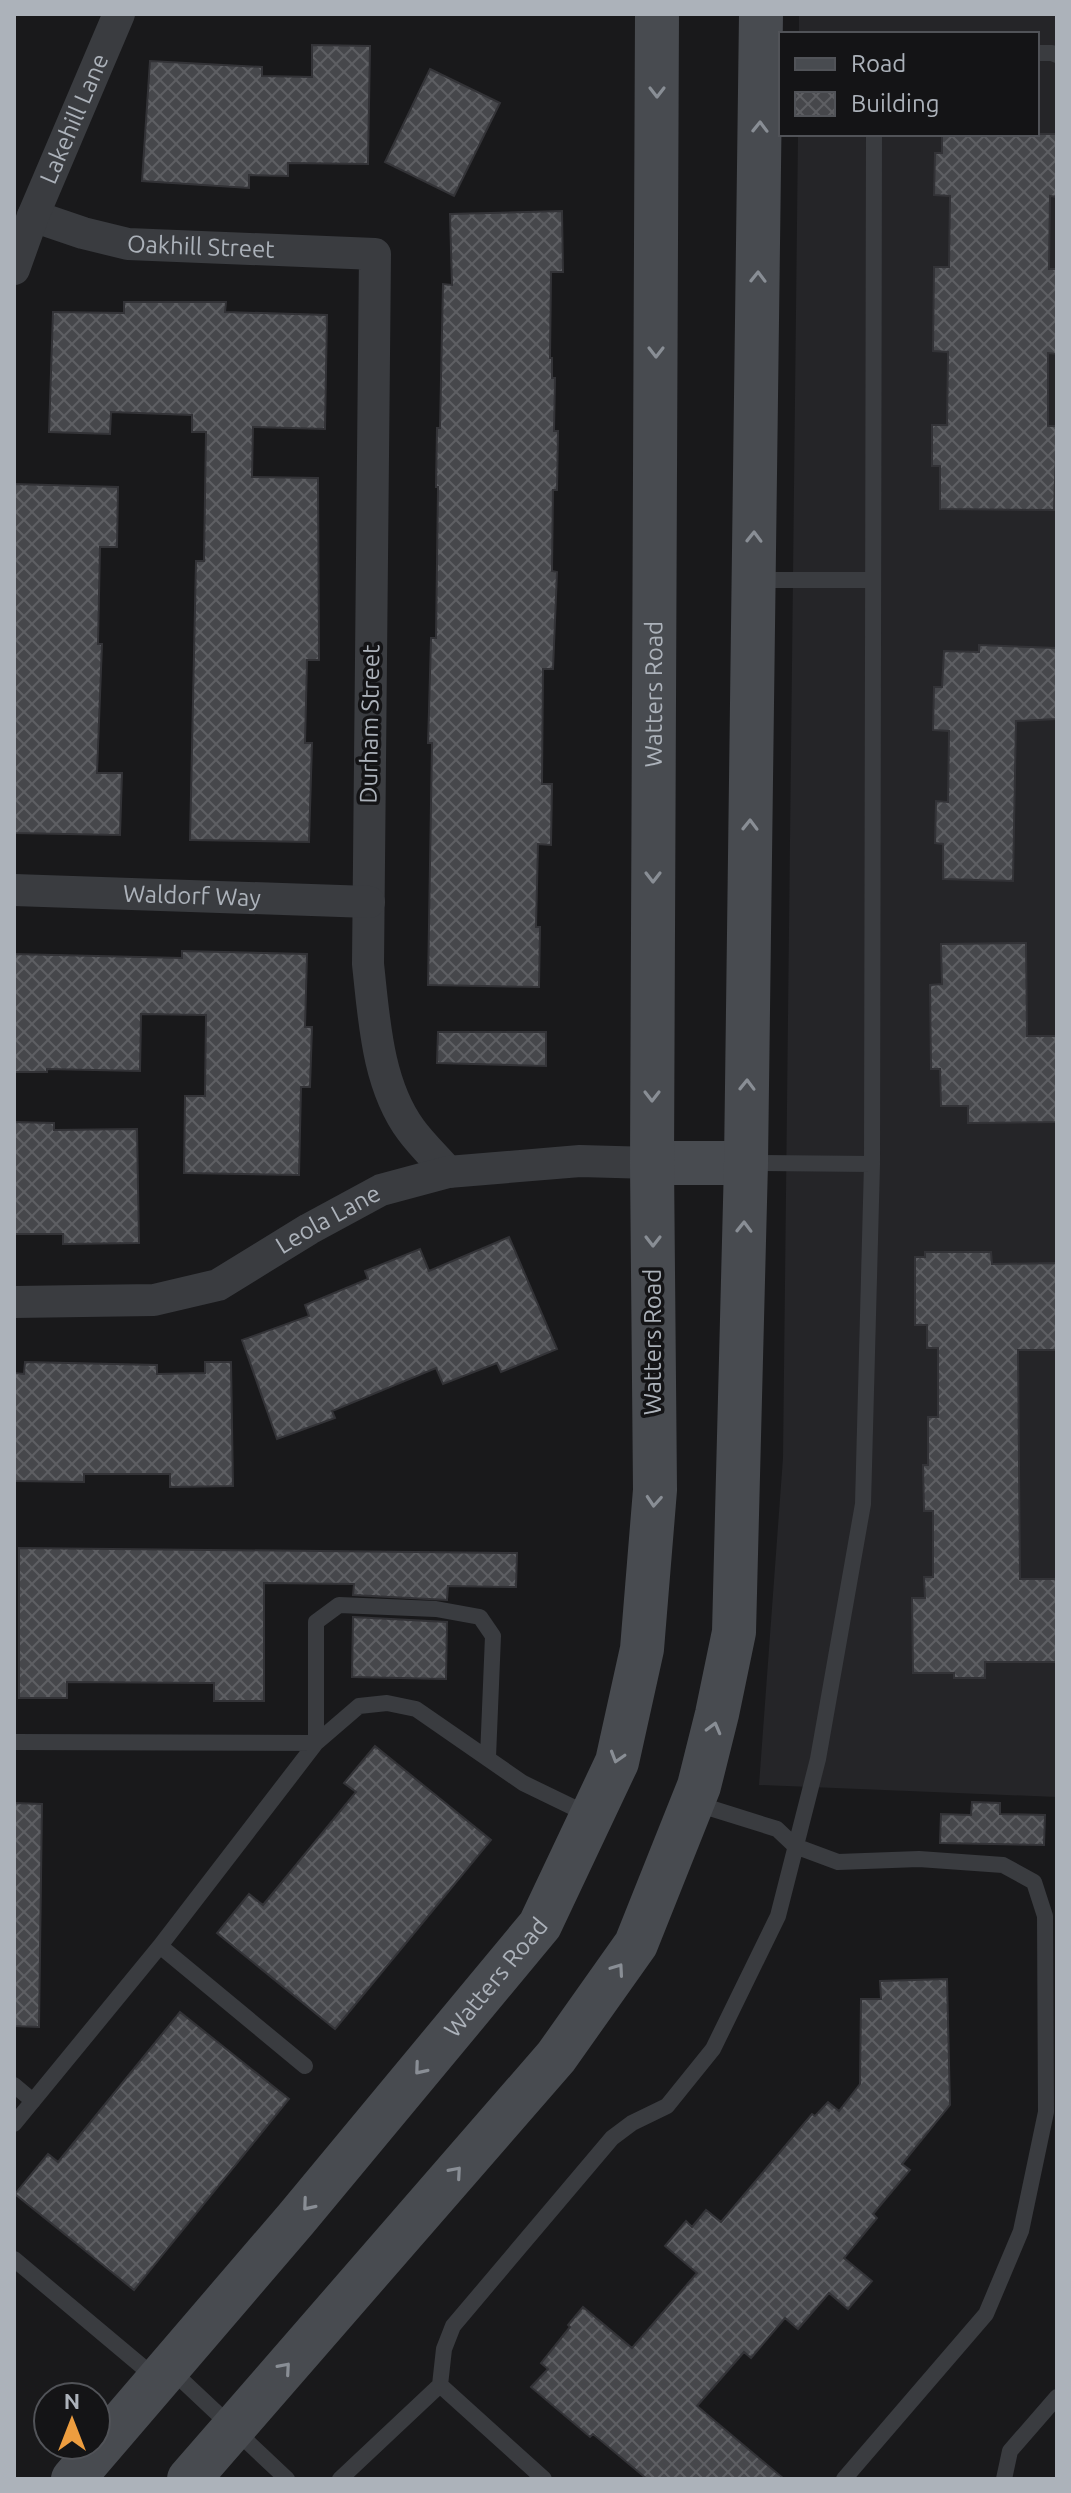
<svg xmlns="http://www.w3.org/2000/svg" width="1071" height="2493" font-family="Ubuntu,sans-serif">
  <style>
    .built { fill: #252528 }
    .building { fill: url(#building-cross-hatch); stroke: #333337; stroke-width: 2 }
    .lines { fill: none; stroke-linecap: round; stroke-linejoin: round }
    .lane { stroke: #3a3c40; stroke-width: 16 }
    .street { stroke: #3a3c40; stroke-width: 32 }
    .secondary { stroke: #484b50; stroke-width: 44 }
    .oneway { stroke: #898e95 }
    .labels { text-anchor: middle; stroke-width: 7; stroke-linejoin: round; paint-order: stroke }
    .street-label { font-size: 24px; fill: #acb2ba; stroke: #141416 }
  </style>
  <defs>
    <pattern id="building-cross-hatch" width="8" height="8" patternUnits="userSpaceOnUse" patternTransform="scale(2)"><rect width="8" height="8" fill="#46474b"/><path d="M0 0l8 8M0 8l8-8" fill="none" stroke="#5e5f63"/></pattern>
  </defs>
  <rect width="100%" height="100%" fill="#19191b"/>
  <path class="built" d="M 799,14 L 1057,14 L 1057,1797 L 759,1785 L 783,1458 L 798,134 L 1037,134 L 1037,34 L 799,34 Z"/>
  <path class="building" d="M 312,45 L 370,46 L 368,164 L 288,163 L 288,176 L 249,175 L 249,188 L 142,181 L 150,61 L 262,67 L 262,76 L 312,77 Z
    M 430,69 L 500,103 L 454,196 L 385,162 Z
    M 942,134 L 1057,134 L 1057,197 L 1050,196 L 1049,269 L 1057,269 L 1057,354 L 1048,353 L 1048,426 L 1057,426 L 1054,510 L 940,509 L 940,466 L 932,466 L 932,425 L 947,425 L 948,352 L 933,351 L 934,267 L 949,267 L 950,196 L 934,195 L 935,153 L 942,153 Z
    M 562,211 L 563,272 L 551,272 L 550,358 L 552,358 L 552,378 L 555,378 L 554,431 L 558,431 L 557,490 L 553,490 L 552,571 L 557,572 L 553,669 L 543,669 L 542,784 L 552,784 L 551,845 L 538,844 L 536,927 L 540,927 L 539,987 L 428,985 L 432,743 L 428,743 L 429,711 L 431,638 L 436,638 L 438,487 L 436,487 L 437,428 L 440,428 L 443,284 L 452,285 L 450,214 Z
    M 124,302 L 226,302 L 225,312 L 327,315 L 325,429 L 253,427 L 252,477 L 318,478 L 319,660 L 307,660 L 305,743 L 312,743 L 309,842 L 190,840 L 196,561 L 204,561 L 206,432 L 192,432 L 192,415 L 111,412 L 110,434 L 49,432 L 53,312 L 124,313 Z
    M 14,484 L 118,487 L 117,547 L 100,547 L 98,644 L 102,644 L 97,773 L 122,773 L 120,835 L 14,833 Z
    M 979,645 L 1057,648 L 1057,719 L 1016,721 L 1013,881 L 943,879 L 943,844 L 935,843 L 936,801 L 948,802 L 949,731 L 933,730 L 934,687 L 942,687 L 944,651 L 979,652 Z
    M 1026,943 L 1027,1036 L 1057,1036 L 1057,1122 L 968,1123 L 968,1106 L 941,1106 L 940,1069 L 931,1069 L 930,985 L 942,984 L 941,944 Z
    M 182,951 L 307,954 L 305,1027 L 312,1027 L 310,1087 L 301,1087 L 299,1175 L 184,1173 L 185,1096 L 205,1096 L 206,1015 L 141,1014 L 140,1071 L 47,1069 L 47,1072 L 14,1072 L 14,954 L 182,958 Z
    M 438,1032 L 546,1032 L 546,1066 L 437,1063 Z
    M 14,1122 L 54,1123 L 54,1130 L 137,1129 L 139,1243 L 63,1244 L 63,1234 L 14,1234 Z
    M 509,1237 L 557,1349 L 501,1372 L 497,1363 L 443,1384 L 436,1368 L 332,1411 L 335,1418 L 277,1439 L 242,1340 L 309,1316 L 305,1305 L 368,1279 L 365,1271 L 420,1249 L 429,1271 Z
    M 925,1252 L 991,1252 L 992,1264 L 1057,1263 L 1057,1350 L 1018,1350 L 1020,1579 L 1057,1579 L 1057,1662 L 985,1662 L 985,1678 L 954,1678 L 954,1673 L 913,1673 L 912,1598 L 925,1598 L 924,1577 L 933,1577 L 933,1511 L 924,1511 L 923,1465 L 928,1465 L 928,1417 L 938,1417 L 938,1348 L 927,1348 L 927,1325 L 915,1325 L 915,1257 L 925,1257 Z
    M 25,1362 L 157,1365 L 157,1374 L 205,1373 L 205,1362 L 231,1362 L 233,1486 L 170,1487 L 170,1474 L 84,1474 L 84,1482 L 14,1481 L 14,1373 L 24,1374 Z
    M 19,1548 L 517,1553 L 516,1587 L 448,1586 L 447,1600 L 353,1595 L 354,1584 L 264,1583 L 264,1701 L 214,1701 L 214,1683 L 67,1682 L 67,1698 L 19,1698 Z
    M 353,1617 L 447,1622 L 446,1679 L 352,1677 Z
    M 375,1746 L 491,1840 L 335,2029 L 217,1933 L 249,1894 L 263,1905 L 356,1792 L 344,1783 Z
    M 972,1802 L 1000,1803 L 1000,1814 L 1045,1815 L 1044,1845 L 940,1843 L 941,1814 L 971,1815 Z
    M 14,1803 L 42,1804 L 39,2027 L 14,2026 Z
    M 947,1979 L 950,2105 L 902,2164 L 910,2170 L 873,2214 L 877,2218 L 844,2258 L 872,2281 L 848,2309 L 829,2293 L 798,2329 L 785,2318 L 751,2358 L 744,2352 L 697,2406 L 784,2479 L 647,2479 L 593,2434 L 590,2437 L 531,2387 L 548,2369 L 541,2363 L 570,2327 L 568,2325 L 583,2307 L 632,2348 L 697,2273 L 665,2246 L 686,2221 L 692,2227 L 706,2210 L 721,2222 L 812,2114 L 815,2116 L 828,2102 L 839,2111 L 860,2084 L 861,1999 L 881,1999 L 880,1981 Z
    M 180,2012 L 289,2099 L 134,2290 L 15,2194 L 48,2154 L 58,2162 Z"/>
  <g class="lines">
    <path class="lane" d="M 1037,53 L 1052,53 L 1057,55
      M 755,580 L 872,580
      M 750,1163 L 872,1164
      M 14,1742 L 316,1743 L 316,1622 L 339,1605 L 436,1609 L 480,1617 L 493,1636 L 488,1757
      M 694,1803 L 777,1829 L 795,1846 L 838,1862 L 919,1859 L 1003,1865 L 1034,1882 L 1045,1916 L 1046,2112 L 1021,2231 L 986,2314 L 844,2479
      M 160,1946 L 316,1743 L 359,1706 L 387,1703 L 416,1709 L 523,1783 L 589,1815
      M 14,2085 L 33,2101
      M 14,2124 L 160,1946 L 305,2066
      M 14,2259 L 157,2379
      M 169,2368 L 287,2479
      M 440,2385 L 544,2479
      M 340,2479 L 440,2385 L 444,2349 L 453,2326 L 612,2138 L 632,2123 L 667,2106 L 713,2049 L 778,1916 L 818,1759 L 863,1504 L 872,1164 L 874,134
      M 1004,2479 L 1010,2451 L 1057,2397"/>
    <g class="street">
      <path id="s1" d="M 33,216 L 83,233 L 128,244 L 375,254 L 368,964 C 374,1018 377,1084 411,1130 C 422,1145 436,1158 448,1172"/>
      <path id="s2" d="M 14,269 L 33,216 L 119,14"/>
      <path id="s3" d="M 14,890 L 369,902"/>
      <path id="s4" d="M 14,1302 L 154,1300 L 218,1285 L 309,1229 L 381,1190 L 448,1172 L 580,1161 L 652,1163"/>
    </g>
    <g class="secondary">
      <path d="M 652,1163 L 746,1163"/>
      <path id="s5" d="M 73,2479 L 296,2219 L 540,1925 L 617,1762 L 642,1649 L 655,1490 L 652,1163 L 657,14"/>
      <path d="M 189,2479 L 556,2057 L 636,1944 L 699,1786 L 717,1714 L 734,1632 L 746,1163 L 761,14"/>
    </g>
  </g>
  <defs><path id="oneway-chevron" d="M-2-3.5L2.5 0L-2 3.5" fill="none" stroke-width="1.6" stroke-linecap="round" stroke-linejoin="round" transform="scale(2)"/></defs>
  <g class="oneway">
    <use href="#oneway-chevron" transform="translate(657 92) rotate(90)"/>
    <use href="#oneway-chevron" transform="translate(760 127) rotate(-89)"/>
    <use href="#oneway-chevron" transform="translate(758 277) rotate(-89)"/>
    <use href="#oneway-chevron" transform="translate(656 352) rotate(90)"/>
    <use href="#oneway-chevron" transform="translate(754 537) rotate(-89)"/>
    <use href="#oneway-chevron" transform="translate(750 825) rotate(-89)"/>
    <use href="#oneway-chevron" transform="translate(653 877) rotate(90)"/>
    <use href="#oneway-chevron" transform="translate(747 1085) rotate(-89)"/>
    <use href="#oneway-chevron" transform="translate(652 1096) rotate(90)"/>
    <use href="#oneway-chevron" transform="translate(744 1227) rotate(-89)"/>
    <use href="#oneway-chevron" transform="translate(653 1241) rotate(90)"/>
    <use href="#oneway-chevron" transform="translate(654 1501) rotate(94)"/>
    <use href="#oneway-chevron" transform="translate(714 1728) rotate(-75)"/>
    <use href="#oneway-chevron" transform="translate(617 1757) rotate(107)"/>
    <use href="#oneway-chevron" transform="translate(618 1969) rotate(-55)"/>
    <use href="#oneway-chevron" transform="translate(420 2069) rotate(130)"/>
    <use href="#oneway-chevron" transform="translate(456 2172) rotate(-49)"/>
    <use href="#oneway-chevron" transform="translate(308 2205) rotate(130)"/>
    <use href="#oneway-chevron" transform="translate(285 2368) rotate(-49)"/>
  </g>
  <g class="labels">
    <g class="street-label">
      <text dy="8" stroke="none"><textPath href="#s2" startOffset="162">Lakehill Lane</textPath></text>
      <text dy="8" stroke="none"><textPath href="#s1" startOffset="172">Oakhill Street</textPath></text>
      <text dy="8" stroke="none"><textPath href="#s5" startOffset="1976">Watters Road</textPath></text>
      <text transform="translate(370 724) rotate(-89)" y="8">Durham Street</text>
      <text dy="8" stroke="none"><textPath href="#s3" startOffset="178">Waldorf Way</textPath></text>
      <text dy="8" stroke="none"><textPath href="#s4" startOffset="334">Leola Lane</textPath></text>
      <text transform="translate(653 1342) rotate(-90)" y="8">Watters Road</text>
      <text dy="8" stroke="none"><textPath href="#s5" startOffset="656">Watters Road</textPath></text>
    </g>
  </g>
  <rect width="1071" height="2493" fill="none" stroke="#acb2ba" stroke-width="32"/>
  <rect x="779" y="32" width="260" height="104" fill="#141416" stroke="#515358" stroke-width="2"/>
  <rect x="795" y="58" width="40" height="12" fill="#484b50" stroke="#515358" stroke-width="2"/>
  <text x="851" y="72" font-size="24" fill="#acb2ba">Road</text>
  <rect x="795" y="92" width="40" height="24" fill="url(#building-cross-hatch)" stroke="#515358" stroke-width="2"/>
  <text x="851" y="112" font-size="24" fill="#acb2ba">Building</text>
  <g transform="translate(72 2421)"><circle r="38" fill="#141416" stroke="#515358" stroke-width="2"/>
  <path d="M0-6L14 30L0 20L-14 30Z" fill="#ed9d3f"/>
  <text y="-12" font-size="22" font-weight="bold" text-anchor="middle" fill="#acb2ba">N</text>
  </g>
</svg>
